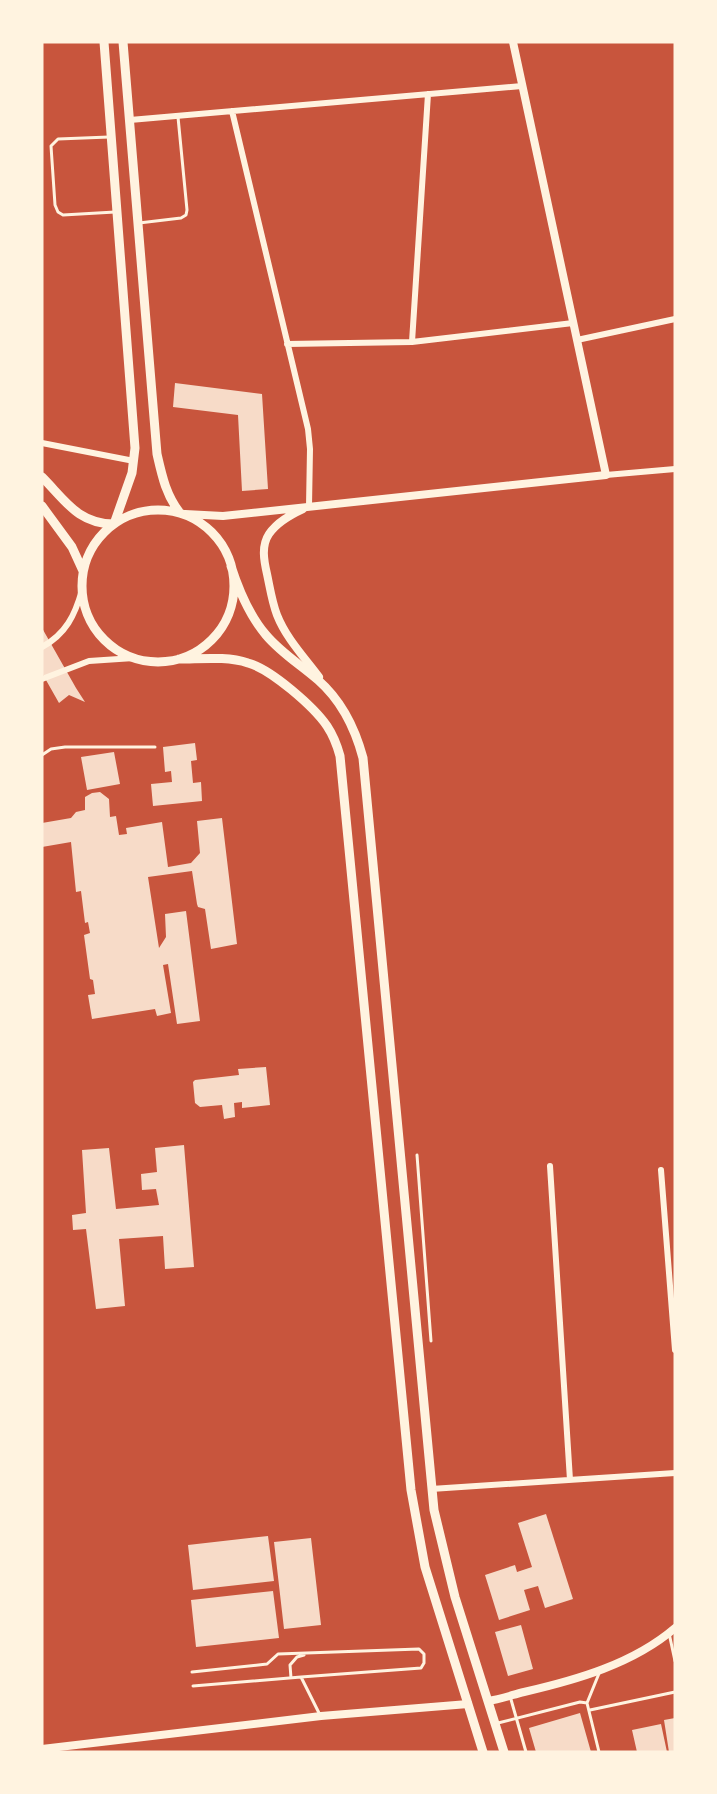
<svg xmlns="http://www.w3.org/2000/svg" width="717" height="1794" font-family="Figtree,sans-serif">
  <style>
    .building { fill: #f7dbc8 }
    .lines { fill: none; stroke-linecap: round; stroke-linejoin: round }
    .path { stroke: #fff3e0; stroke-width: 3 }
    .service { stroke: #fff3e0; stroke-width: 3 }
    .minor { stroke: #fff3e0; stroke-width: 6 }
    .tertiary { stroke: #fff3e0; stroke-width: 8 }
    .primary { stroke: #fff3e0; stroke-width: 9 }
  </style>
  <rect width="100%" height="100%" fill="#c8553d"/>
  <path class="building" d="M 175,383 L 262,394 L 268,489 L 242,491 L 238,415 L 173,407 Z
    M 42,628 L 76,688 L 85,702 L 69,695 L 59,703 L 42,673 Z
    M 195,743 L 197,760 L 191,761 L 193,783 L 201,782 L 202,801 L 153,806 L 151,784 L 172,782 L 171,771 L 165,772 L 163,747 Z
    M 114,752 L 120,784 L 87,790 L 81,757 Z
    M 100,792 L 109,799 L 110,817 L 116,816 L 119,835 L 127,834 L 126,828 L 162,822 L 168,867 L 191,863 L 200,853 L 197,821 L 222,818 L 237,944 L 211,949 L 205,909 L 198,907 L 197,904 L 192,871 L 148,877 L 159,948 L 166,937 L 165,914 L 186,911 L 200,1021 L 177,1024 L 168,964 L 163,965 L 171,1013 L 157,1016 L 155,1009 L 92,1019 L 88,995 L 95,994 L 93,980 L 90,979 L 84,935 L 90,933 L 88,922 L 85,923 L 81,891 L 76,892 L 71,842 L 42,847 L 42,823 L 71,818 L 76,812 L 85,810 L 85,797 L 92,793 Z
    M 266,1067 L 270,1105 L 242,1108 L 242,1102 L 234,1103 L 235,1117 L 224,1119 L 222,1105 L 200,1107 L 195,1103 L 193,1082 L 195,1080 L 239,1075 L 238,1069 Z
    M 184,1145 L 194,1267 L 165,1269 L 163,1236 L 119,1239 L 125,1306 L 96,1309 L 86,1229 L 73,1230 L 72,1215 L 86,1213 L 82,1150 L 109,1148 L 116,1209 L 159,1205 L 156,1189 L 142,1190 L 141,1174 L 157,1172 L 155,1148 Z
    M 546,1514 L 573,1599 L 545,1608 L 538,1586 L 524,1590 L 530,1610 L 499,1620 L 485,1575 L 515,1565 L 517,1572 L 532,1567 L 518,1523 Z
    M 268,1536 L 274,1581 L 193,1590 L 188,1545 Z
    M 311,1538 L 321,1625 L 284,1629 L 274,1542 Z
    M 273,1591 L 279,1638 L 196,1647 L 191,1600 Z
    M 521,1625 L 533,1669 L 508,1676 L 495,1632 Z
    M 580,1713 L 591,1752 L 536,1752 L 529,1728 Z
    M 675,1718 L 675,1752 L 669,1752 L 664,1720 Z
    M 661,1724 L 667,1752 L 637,1752 L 632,1730 Z"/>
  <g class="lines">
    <path class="path" d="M 417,1155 L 431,1341"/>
    <path class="service" d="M 109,137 L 58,139 L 51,146 L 55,205 L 58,212 L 63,215 L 115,212
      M 139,223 L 181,218 L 186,215 L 187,210 L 178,117
      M 42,755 L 51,749 L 65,747 L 155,747
      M 669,1633 L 675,1661
      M 192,1672 L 267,1664 L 278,1654 L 419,1649 L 424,1654 L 424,1663 L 421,1668 L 301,1677 L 320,1715
      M 291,1678 L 290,1665 L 297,1657 L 304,1655
      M 193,1686 L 301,1677
      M 510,1696 L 526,1752
      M 587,1703 L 600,1671
      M 590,1710 L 675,1692
      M 498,1723 L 580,1702 L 587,1703 L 599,1752"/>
    <path class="minor" d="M 232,111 L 308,429 L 310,449 L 309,506
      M 130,120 L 522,86
      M 577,340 L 675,319
      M 412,342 L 428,94
      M 287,344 L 412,342 L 573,323
      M 42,443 L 134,461
      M 606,475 L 675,469
      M 42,647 C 66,634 75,615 82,590
      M 42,679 L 89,661 L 134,658
      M 550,1166 L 570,1480
      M 661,1170 L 675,1350
      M 431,1489 L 675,1473"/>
    <path class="tertiary" d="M 303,509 C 290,515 277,522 269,534 C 261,546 264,561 267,574 C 270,588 272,602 277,615 C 286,638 304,657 319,677
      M 185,514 L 223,516 L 606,475 L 513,42
      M 488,1701 C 500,1699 512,1695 524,1692 C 576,1680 633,1664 675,1628
      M 42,1749 L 321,1716 L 468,1704"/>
    <path class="primary" d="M 104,42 L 135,448 L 132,473 L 114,524
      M 123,42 L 157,454 C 162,476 166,495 180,513
      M 42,477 C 65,500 78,524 114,524
      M 42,506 L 72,547 L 83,571
      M82 586a76 76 0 1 1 152 0a76 76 0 1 1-152 0Z
      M 231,566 C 239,591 249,615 266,635 C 281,653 301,665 318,680 C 342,701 355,728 363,758 L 434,1510 L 455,1597 L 504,1752
      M 179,659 C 201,659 227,656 248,663 C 271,669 314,707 327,726 C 333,735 337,745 340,756 L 411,1490 L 425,1567 L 483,1752"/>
  </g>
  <rect width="717" height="1794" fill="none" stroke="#fff3e0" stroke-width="87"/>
</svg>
